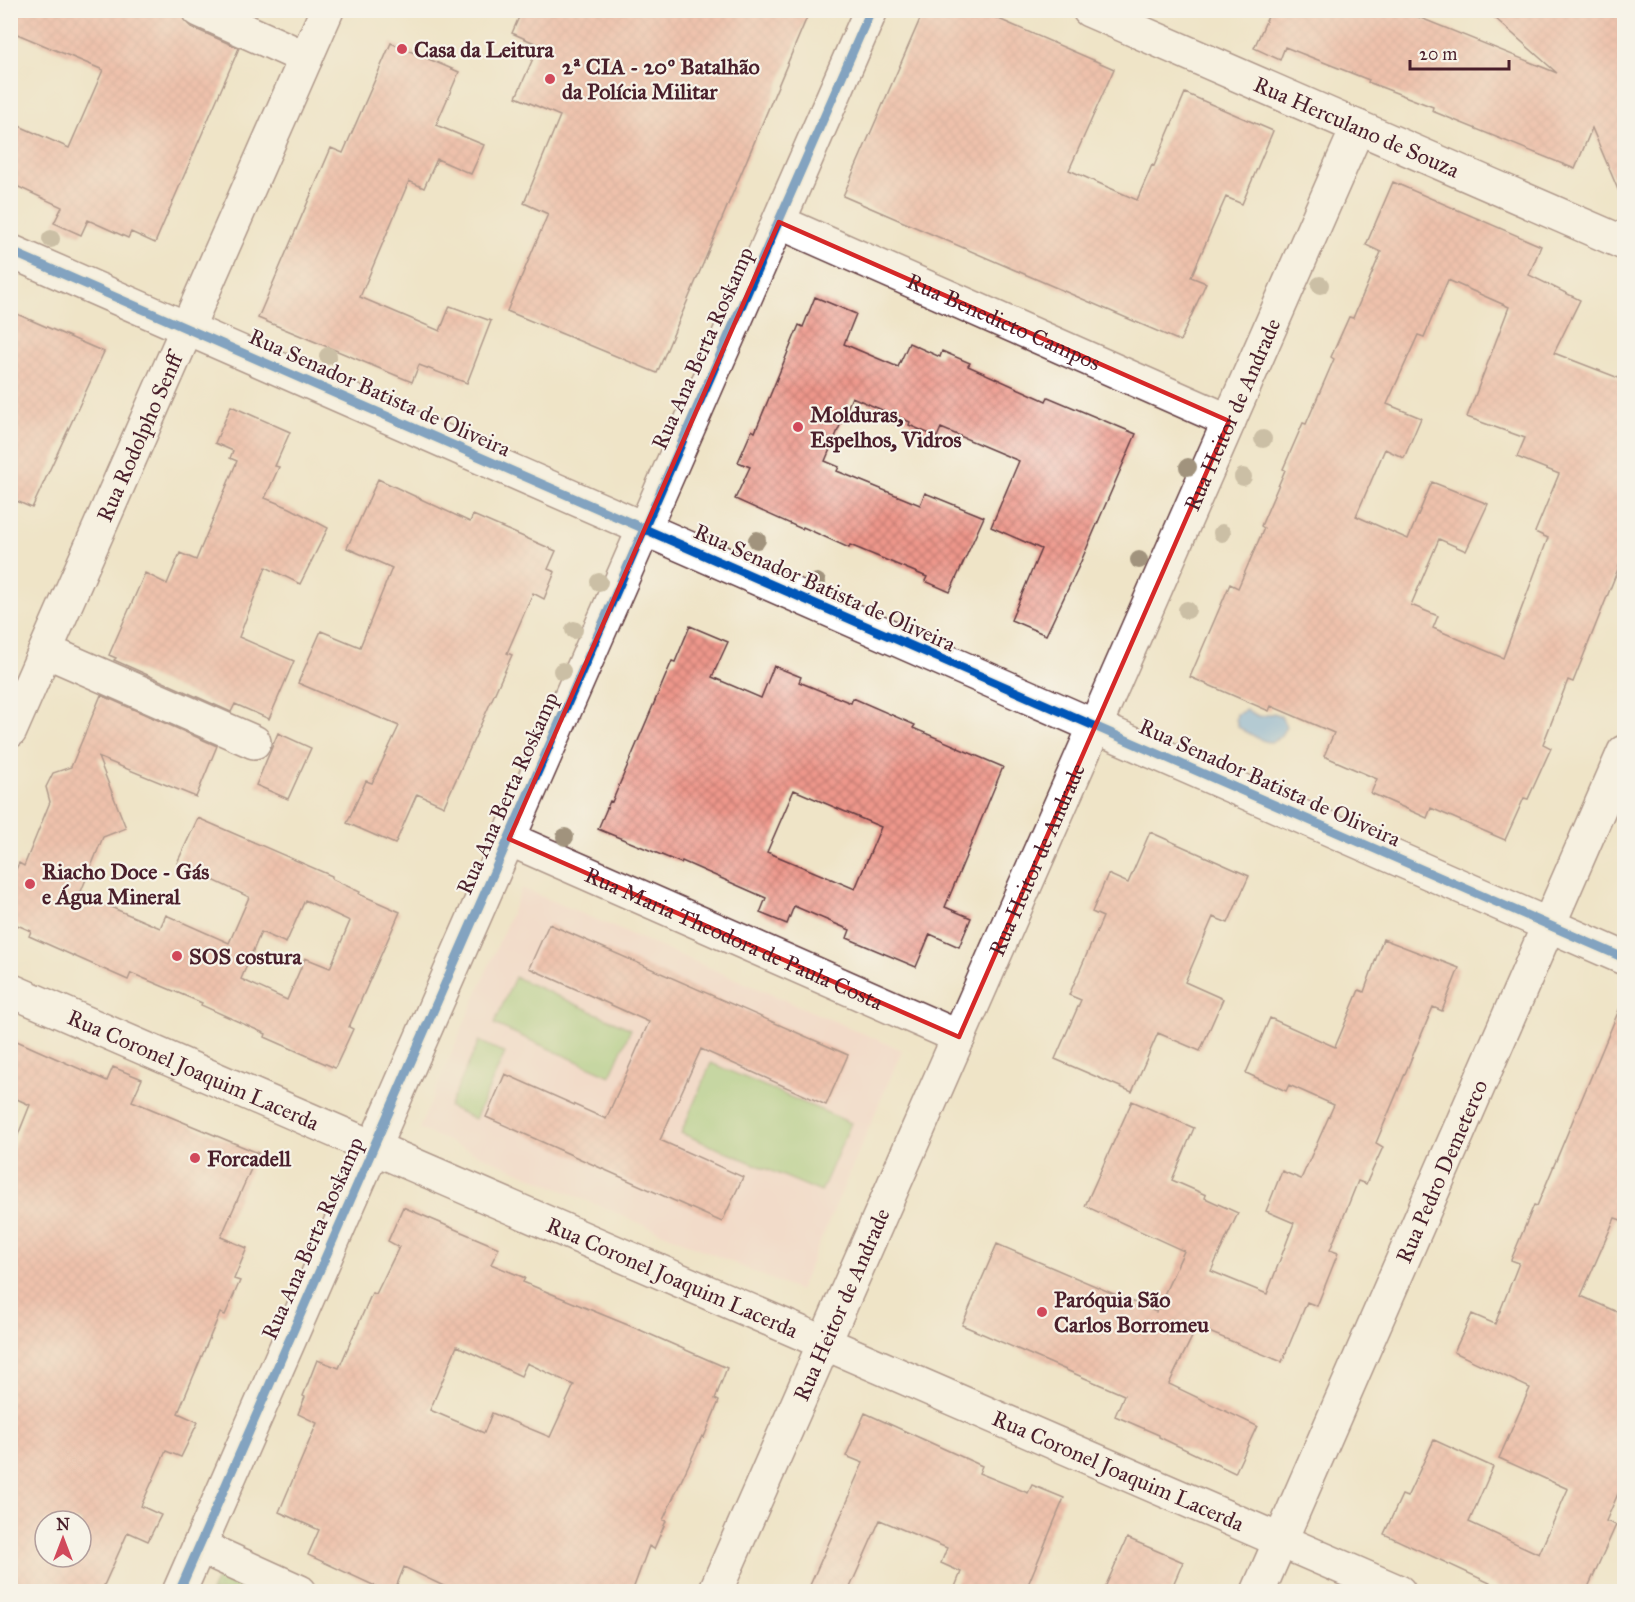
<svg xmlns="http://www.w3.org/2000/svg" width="1635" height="1602" font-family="'IM FELL Great Primer',serif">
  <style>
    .built { fill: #f7d0cc }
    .green { fill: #96c675; stroke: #707250; stroke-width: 1.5 }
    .park { fill: url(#park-dots); stroke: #707250; stroke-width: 1.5 }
    .water { fill: #6daadf; stroke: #5c6485; stroke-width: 1.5 }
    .building { fill: url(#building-cross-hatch); fill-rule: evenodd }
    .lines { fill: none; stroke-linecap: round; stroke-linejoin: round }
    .minor-casing { stroke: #633d42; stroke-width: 36 }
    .minor { stroke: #fff; stroke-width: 33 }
    .cycleway-casing { stroke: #f7f3e8; stroke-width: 13 }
    .cycleway { stroke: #0057b8; stroke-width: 9 }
    .tree { fill: #a1937d }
    .marked { fill: none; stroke: #d62828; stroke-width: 4.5; stroke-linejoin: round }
    .poi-dot { fill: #d1495b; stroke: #f7f3e8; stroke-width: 2 }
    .labels { text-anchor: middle; stroke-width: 4.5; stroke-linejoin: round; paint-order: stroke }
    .poi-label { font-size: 22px; font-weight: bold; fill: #4a1f2b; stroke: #f7f3e8; text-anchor: start }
    .street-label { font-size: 22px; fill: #4a1f2b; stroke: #f7f3e8 }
  </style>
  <defs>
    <pattern id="park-dots" width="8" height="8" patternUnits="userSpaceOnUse" patternTransform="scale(1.5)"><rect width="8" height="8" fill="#96c675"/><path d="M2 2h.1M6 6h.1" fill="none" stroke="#7ca060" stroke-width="1.8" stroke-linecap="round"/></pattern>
    <pattern id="building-cross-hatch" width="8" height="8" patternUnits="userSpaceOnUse" patternTransform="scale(1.5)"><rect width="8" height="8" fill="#ee978b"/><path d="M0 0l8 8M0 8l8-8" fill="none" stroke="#c37b72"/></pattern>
  </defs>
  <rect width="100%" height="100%" fill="#f7f3e8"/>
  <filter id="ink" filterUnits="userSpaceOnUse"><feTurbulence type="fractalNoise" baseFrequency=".0167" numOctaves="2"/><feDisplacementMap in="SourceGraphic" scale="12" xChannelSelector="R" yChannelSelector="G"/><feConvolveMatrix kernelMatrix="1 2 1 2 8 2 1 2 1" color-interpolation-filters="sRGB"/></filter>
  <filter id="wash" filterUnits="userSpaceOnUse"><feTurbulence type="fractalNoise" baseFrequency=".008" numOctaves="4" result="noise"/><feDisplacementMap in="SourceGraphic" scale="24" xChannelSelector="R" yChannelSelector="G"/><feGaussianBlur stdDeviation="1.35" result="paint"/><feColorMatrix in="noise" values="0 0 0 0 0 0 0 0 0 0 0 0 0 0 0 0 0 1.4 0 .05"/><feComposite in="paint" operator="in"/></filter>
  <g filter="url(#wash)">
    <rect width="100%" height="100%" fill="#efe4c7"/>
    <path class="built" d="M 522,888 L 902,1050 L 799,1291 L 419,1129 Z"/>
    <path class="green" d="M 515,977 L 631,1029 L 610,1076 L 494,1024 Z
      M 479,1041 L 505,1053 L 475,1119 L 449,1107 Z
      M 711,1063 L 851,1123 L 821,1192 L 681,1133 Z"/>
    <path class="park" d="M 221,1570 L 269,1592 L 211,1592 Z"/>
    <path class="water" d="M 1246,710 C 1265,718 1253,718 1274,713 L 1281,716 L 1286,726 C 1274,755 1259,738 1238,727 L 1236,719 L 1237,714 Z"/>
    <g id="blocks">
      <path class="building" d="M 10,10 L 180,10 L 184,20 L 191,27 L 239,48 L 155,243 L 131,232 L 128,238 L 88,220 L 81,235 L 54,223 L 62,207 L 10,183 L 10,122 L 69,148 L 103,70 L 10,31 Z
        M 522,10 L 810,10 L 657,373 L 507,311 L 548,214 L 524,203 L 560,116 L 516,97 L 539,45 L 512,33 Z
        M 924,10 L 978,10 L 1114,69 L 1069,170 L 1137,200 L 1152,165 L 1154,166 L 1185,93 L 1273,131 L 1242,204 L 1226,197 L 1191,277 L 1206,283 L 1180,341 L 843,196 Z
        M 1271,10 L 1401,10 L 1557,73 L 1486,10 L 1624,10 L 1624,204 L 1592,128 L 1575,169 L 1432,111 L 1433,107 L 1368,82 L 1369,80 L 1285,47 L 1280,60 L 1254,48 Z
        M 391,43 L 459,72 L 436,125 L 484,145 L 471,174 L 437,159 L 424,188 L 409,181 L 360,297 L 440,331 L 450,306 L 491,321 L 467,383 L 419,365 L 412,382 L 258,318 L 331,148 L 343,153 Z
        M 1393,182 L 1541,246 L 1529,275 L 1580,300 L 1554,353 L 1624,380 L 1624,554 L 1573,682 L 1568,680 L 1543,744 L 1551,748 L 1528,799 L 1524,798 L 1505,840 L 1431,808 L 1427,818 L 1371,793 L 1377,779 L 1324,756 L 1334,733 L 1271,706 L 1269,711 L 1190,677 L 1230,584 L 1238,588 L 1264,528 L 1261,526 L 1285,470 L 1283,469 L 1303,423 L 1306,424 L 1334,359 L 1331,357 L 1349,317 L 1353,318 L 1381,252 L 1366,245 ZM 1448,280 L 1509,307 L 1467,417 L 1525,438 L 1517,457 L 1559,474 L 1535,532 L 1548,538 L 1503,658 L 1433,628 L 1438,616 L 1411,605 L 1439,539 L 1466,551 L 1488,504 L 1432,482 L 1408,539 L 1356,516 L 1385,449 L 1404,458 L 1421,418 L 1387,404 L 1418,335 L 1424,337 Z
        M 815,297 L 856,314 L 844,344 L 898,367 L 909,343 L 940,357 L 942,351 L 970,363 L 968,366 L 1046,401 L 1048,397 L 1136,434 L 1079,566 L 1046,635 L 1011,620 L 1041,549 L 991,527 L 1019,461 L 941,428 L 937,437 L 909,425 L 910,422 L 852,397 L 825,461 L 839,467 L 837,471 L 920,505 L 925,493 L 984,517 L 950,592 L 925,581 L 927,577 L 850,545 L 849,548 L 803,527 L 802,529 L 735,499 L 750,467 L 738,462 L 752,430 L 755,432 L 799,325 L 803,327 Z
        M 10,311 L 104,352 L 32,508 L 10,498 Z
        M 231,406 L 290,432 L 275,466 L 279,467 L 265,498 L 290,508 L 328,528 L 300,584 L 266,567 L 239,637 L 294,661 L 269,719 L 235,704 L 231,712 L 114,660 L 116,658 L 109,655 L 145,573 L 167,584 L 180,553 L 196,560 L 237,461 L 230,458 L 233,451 L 215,443 Z
        M 378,479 L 470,522 L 473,515 L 556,551 L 548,569 L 555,572 L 544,599 L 533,593 L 507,653 L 512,655 L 444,806 L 417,794 L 395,844 L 347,823 L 366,781 L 372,783 L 399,726 L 298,683 L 321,631 L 360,647 L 392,568 L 347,548 Z
        M 690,626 L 728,642 L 712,677 L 761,698 L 774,666 L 801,677 L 799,682 L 851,703 L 853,698 L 915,725 L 913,728 L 958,747 L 958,748 L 1003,767 L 945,907 L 971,918 L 959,947 L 930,934 L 916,967 L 847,938 L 850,930 L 794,906 L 787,924 L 760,913 L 766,898 L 682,861 L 681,863 L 598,829 L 610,801 L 612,802 L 672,661 L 675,662 ZM 794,790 L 881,827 L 855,889 L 767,852 Z
        M 101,695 L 217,746 L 196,797 L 98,757 L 126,828 L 103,837 L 80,894 L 160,928 L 166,915 L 229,943 L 249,897 L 177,863 L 198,818 L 332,876 L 332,879 L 360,892 L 359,894 L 400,912 L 349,1027 L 353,1029 L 335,1068 L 265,1037 L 266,1034 L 201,1005 L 202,1003 L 131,973 L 128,980 L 29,936 L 31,931 L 10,922 L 10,882 L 19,863 L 24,866 L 50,802 L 46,787 L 53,773 L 71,767 ZM 305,900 L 350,921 L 330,968 L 305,958 L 287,1000 L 241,979 L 261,932 L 286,943 Z
        M 278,733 L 311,748 L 288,799 L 256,785 Z
        M 1150,832 L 1249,876 L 1228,923 L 1213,917 L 1185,982 L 1223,999 L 1200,1051 L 1158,1033 L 1132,1092 L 1055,1059 L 1081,1000 L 1069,995 L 1103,917 L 1092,912 L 1108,874 L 1128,883 Z
        M 549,924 L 848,1055 L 826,1105 L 701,1049 L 660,1140 L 743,1177 L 722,1222 L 486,1117 L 505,1074 L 606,1119 L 649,1022 L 529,968 Z
        M 1383,939 L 1459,968 L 1442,1011 L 1433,1007 L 1376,1143 L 1383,1147 L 1366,1184 L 1358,1181 L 1330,1250 L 1338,1253 L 1317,1306 L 1307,1302 L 1282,1362 L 1197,1327 L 1169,1384 L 1257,1426 L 1235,1473 L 1159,1437 L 1159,1435 L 1115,1416 L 1124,1395 L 962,1325 L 997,1244 L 1156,1312 L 1184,1251 L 1085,1206 L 1132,1101 L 1194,1128 L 1172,1180 L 1206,1195 L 1205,1198 L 1238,1213 L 1211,1271 L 1267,1294 L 1294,1223 L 1266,1211 L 1282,1171 L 1301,1179 L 1334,1105 L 1289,1085 L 1286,1091 L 1246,1073 L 1270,1018 L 1335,1047 L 1359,990 L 1364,992 Z
        M 1624,998 L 1624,1221 L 1615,1218 L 1581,1296 L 1624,1315 L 1624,1480 L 1606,1521 L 1616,1525 L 1586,1592 L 1509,1592 L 1384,1534 L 1402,1495 L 1407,1497 L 1434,1440 L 1493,1467 L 1469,1522 L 1539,1554 L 1568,1489 L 1499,1458 L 1530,1388 L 1454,1352 L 1472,1314 L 1495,1324 L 1519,1263 L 1511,1260 L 1534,1205 L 1537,1206 Z
        M 10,1038 L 107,1081 L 113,1067 L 142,1079 L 132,1101 L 258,1153 L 221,1237 L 247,1248 L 234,1279 L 240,1281 L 225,1315 L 220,1313 L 178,1413 L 198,1422 L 181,1457 L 166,1451 L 141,1506 L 161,1515 L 148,1541 L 128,1532 L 101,1592 L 10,1592 L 10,1155 L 30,1105 L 10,1096 ZM 45,1521 L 81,1521 L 81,1557 L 45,1557 Z
        M 403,1207 L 499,1248 L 491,1264 L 525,1278 L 523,1282 L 640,1330 L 727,1368 L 715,1399 L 719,1401 L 704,1437 L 702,1436 L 663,1520 L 666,1521 L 654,1549 L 649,1546 L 632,1592 L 456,1592 L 404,1567 L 394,1592 L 388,1592 L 308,1555 L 319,1530 L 279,1512 L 317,1423 L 298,1414 L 305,1397 L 303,1396 L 317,1360 L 339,1368 L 372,1293 L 376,1294 L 399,1247 L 388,1241 ZM 457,1346 L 521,1376 L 527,1363 L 574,1385 L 550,1437 L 492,1413 L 484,1433 L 430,1410 Z
        M 865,1413 L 982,1466 L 979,1473 L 1028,1493 L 1032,1485 L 1064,1498 L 1025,1592 L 953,1592 L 961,1572 L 941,1563 L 947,1548 L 880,1520 L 848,1592 L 807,1592 L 851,1493 L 850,1492 L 863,1463 L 846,1456 Z
        M 1127,1538 L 1183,1562 L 1170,1592 L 1103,1592 Z"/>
    </g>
  </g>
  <g filter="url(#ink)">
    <use href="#blocks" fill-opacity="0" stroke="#633d42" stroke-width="1.5"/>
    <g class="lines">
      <g class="minor-casing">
        <g id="minor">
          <path d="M 199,10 L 306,58"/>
          <path id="s1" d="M 1089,10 L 1624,243"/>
          <path id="s2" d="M 779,222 L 1229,421"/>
          <path d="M 10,251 L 1624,958"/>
          <path d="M 46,651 L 254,742"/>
          <path id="s3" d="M 10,731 L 327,10"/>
          <path id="s4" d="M 509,839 L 959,1037"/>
          <path id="s5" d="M 10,990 L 1399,1592"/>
          <path d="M 199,1546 L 300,1592"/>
          <path d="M 179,1592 L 871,10"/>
          <path id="s6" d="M 715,1592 L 1358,127"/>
          <path id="s7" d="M 1258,1592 L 1624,752"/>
        </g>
      </g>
      <use href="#minor" class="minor"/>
      <g class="cycleway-casing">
        <path id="cycleway" d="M 10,251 L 1624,958
          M 179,1592 L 871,10"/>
      </g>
      <use href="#cycleway" class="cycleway"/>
    </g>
    <g class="tree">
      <circle cx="51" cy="239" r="9"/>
      <circle cx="1320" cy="285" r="9"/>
      <circle cx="328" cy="356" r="9"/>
      <circle cx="1263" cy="439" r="9"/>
      <circle cx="1188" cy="467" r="9"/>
      <circle cx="1243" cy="477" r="9"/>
      <circle cx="1222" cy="533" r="9"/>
      <circle cx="757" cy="540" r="9"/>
      <circle cx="1139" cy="560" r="9"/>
      <circle cx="599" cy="582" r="9"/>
      <circle cx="817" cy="582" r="9"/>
      <circle cx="1187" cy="610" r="9"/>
      <circle cx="574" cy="630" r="9"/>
      <circle cx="562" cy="671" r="9"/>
      <circle cx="565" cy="837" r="9"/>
    </g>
  </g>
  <path d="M0 0H1635V1602H0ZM 779,222 L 1229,421 L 959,1037 L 509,839 Z" fill="#efe4c7" fill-opacity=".55" fill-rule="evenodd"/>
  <path class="marked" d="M 779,222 L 1229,421 L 959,1037 L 509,839 Z"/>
  <g class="poi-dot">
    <circle cx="402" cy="49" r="6"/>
    <circle cx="550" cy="79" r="6"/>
    <circle cx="798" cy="427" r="6"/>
    <circle cx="30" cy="884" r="6"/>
    <circle cx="177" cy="956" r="6"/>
    <circle cx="195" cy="1158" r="6"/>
    <circle cx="1042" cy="1312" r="6"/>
  </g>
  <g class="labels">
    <g class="poi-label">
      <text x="414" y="57">Casa da Leitura</text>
      <text x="562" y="74">2ª CIA - 20º Batalhão<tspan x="562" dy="25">da Polícia Militar</tspan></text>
      <text x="810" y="422">Molduras,<tspan x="810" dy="25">Espelhos, Vidros</tspan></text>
      <text x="42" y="879">Riacho Doce - Gás<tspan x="42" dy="25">e Água Mineral</tspan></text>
      <text x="189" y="964">SOS costura</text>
      <text x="207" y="1166">Forcadell</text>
      <text x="1054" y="1307">Paróquia São<tspan x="1054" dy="25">Carlos Borromeu</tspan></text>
    </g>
    <g class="street-label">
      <text dy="8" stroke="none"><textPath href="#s1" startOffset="292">Rua Herculano de Souza</textPath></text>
      <text dy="8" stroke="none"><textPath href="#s2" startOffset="246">Rua Benedicto Campos</textPath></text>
      <text transform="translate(702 348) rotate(-66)" y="8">Rua Ana Berta Roskamp</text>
      <text transform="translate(380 392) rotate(24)" y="8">Rua Senador Batista de Oliveira</text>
      <text dy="8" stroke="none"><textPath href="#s6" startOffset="1286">Rua Heitor de Andrade</textPath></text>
      <text dy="8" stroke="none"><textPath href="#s3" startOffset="321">Rua Rodolpho Senff</textPath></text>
      <text transform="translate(825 587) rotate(24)" y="8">Rua Senador Batista de Oliveira</text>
      <text transform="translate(1270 782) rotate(24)" y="8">Rua Senador Batista de Oliveira</text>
      <text transform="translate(507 793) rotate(-66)" y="8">Rua Ana Berta Roskamp</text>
      <text dy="8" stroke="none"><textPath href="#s6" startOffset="800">Rua Heitor de Andrade</textPath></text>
      <text dy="8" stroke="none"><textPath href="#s4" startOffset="246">Rua Maria Theodora de Paula Costa</textPath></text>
      <text dy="8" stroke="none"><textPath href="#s5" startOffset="200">Rua Coronel Joaquim Lacerda</textPath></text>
      <text dy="8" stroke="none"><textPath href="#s7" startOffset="459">Rua Pedro Demeterco</textPath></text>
      <text transform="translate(312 1238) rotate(-66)" y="8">Rua Ana Berta Roskamp</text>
      <text dy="8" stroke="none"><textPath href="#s5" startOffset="722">Rua Coronel Joaquim Lacerda</textPath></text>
      <text dy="8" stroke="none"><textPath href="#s6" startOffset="314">Rua Heitor de Andrade</textPath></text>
      <text dy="8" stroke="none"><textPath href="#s5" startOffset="1208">Rua Coronel Joaquim Lacerda</textPath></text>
    </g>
  </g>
  <rect width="1635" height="1602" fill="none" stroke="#f7f3e8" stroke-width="36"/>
  <g transform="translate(63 1539)"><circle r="28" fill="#f7f3e8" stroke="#b29e9c" stroke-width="1.5"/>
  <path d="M0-4.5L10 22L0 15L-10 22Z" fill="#d1495b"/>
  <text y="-9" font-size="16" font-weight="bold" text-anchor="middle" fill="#4a1f2b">N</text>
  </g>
  <path d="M1410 60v9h99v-9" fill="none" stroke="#4a1f2b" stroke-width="3"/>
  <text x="1419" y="60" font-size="18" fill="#4a1f2b" stroke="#f7f3e8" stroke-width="4.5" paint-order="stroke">20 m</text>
</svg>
